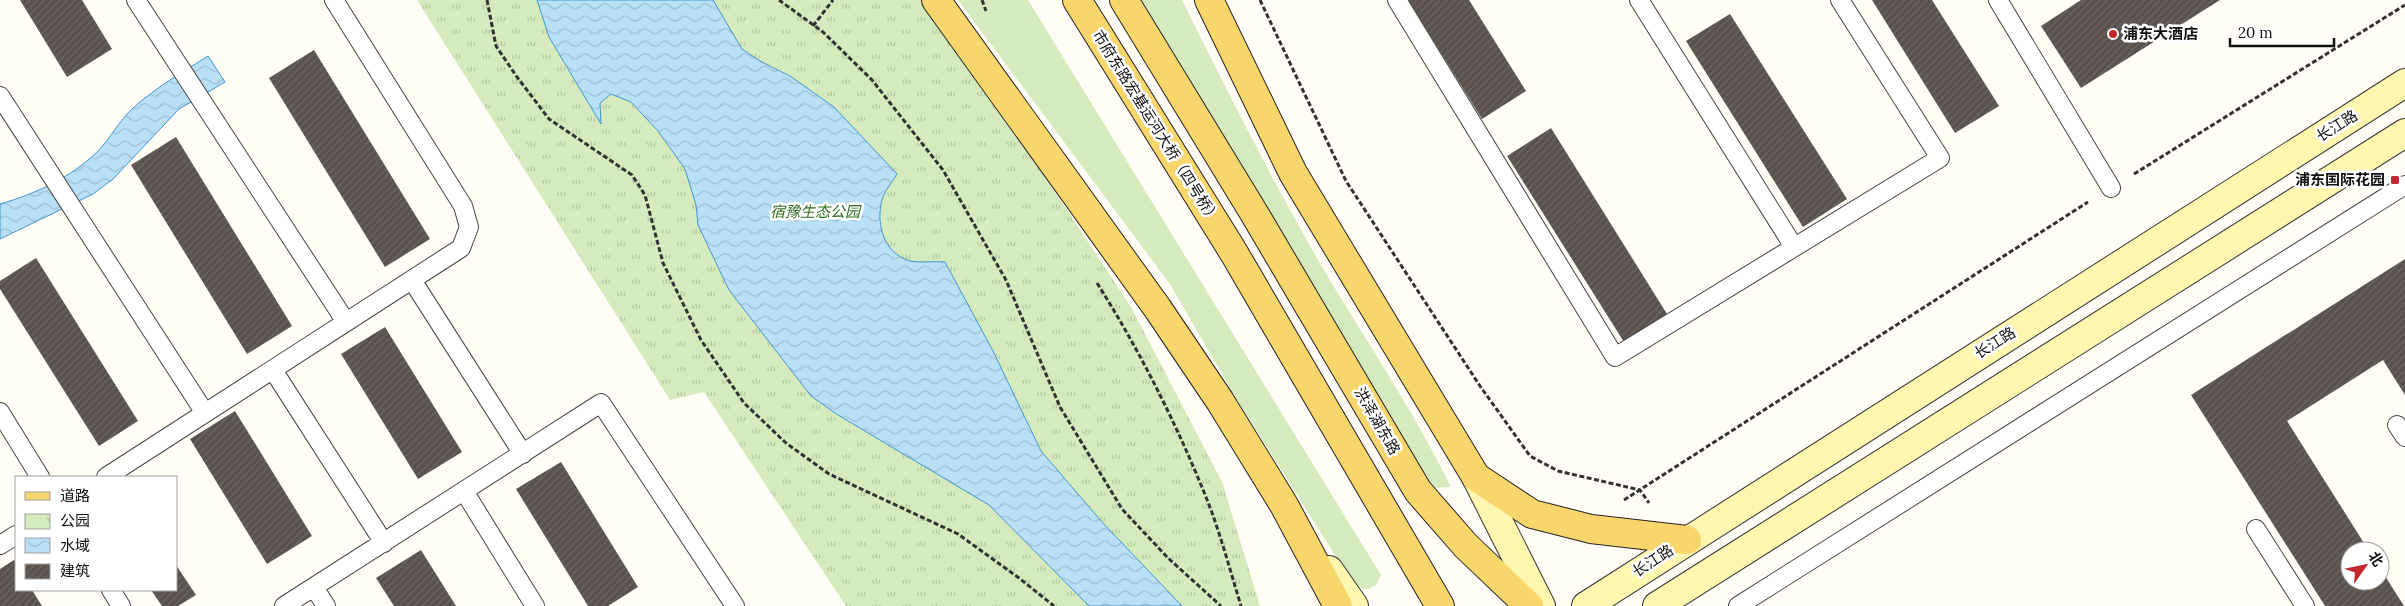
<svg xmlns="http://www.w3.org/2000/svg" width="2405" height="606" font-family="Lora,'Noto Sans SC',serif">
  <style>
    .grass { fill: #d5ebbd }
    .park { fill: url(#park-tufts) }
    .water { fill: url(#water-waves); stroke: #3f96cf }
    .building { fill: url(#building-hatch) }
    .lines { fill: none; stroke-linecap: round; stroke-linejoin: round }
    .lane-casing { stroke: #444; stroke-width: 20 }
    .secondary-casing { stroke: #333; stroke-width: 30 }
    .primary-casing { stroke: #222; stroke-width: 30 }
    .path { stroke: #333; stroke-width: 3; stroke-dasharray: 5 2.5; stroke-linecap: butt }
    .lane { stroke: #fff; stroke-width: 18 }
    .secondary { stroke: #fff6b0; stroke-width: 28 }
    .primary { stroke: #f9d66b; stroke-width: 28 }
    .poi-dot { fill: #c4262e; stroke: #fff; stroke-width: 2 }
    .labels { text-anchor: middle; stroke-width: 5; stroke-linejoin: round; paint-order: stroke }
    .poi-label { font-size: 15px; font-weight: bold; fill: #111; stroke: #fff; text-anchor: start }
    .street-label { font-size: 15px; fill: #111; stroke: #fff }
    .park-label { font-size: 15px; font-style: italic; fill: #2f6b1f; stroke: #fff }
  </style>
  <defs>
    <pattern id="park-tufts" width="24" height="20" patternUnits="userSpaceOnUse" patternTransform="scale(1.25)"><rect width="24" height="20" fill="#d5ebbd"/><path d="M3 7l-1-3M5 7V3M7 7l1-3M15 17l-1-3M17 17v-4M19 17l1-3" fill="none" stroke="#b6c8a1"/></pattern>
    <pattern id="water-waves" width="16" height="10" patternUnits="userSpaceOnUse" patternTransform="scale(1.25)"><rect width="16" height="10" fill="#b9e0f7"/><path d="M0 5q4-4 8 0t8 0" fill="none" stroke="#9ebfd3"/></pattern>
    <pattern id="building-hatch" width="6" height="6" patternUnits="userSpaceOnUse" patternTransform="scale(1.25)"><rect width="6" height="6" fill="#5a524d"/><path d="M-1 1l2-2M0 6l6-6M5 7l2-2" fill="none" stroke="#6d6662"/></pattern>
  </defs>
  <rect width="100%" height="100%" fill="#fffdf5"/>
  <path class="grass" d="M 958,0 L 1028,0 L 1381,575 L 1376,585 L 1366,590 L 1353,584 L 1233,393 L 1170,284 Z
    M 1142,0 L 1182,0 C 1225,87 1269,174 1317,258 C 1361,334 1412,407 1451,487 L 1427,488 Z"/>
  <path class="park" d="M 417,0 L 922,0 L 962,51 L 1131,307 L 1222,482 L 1260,606 L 846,606 L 704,392 L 670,400 Z"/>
  <path class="water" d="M 537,0 L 713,0 L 742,49 L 760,61 L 790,76 L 834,107 L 897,174 C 893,181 886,189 883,197 C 875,220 882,253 910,261 C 920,263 934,261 945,262 L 993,351 L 1041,451 L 1102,522 L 1182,606 L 1089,606 L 989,505 L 838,415 L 811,396 L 729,290 L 698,225 L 696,205 L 685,169 L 658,131 L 631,102 L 611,94 L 600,103 L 601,124 L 549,37 Z
    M 208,56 L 225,82 L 179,109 L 113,179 L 93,194 L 0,239 L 0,204 C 35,194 70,178 97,152 C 110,139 119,121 133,108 C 155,88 183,72 208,56 Z"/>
  <path class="building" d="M 20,0 L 82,0 L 112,49 L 67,77 Z
    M 1408,0 L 1469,0 L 1526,91 L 1482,119 Z
    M 1872,0 L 1932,0 L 1999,106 L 1955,133 Z
    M 2081,0 L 2220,0 L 2081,88 L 2041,26 Z
    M 1730,14 L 1847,199 L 1803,227 L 1686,41 Z
    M 314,50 L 430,239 L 385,267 L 269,78 Z
    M 1551,128 L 1667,314 L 1624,342 L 1507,156 Z
    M 176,137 L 292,326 L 247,354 L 131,165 Z
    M 36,258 L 138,421 L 99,446 L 0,289 L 0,281 Z
    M 2405,259 L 2405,395 L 2383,360 L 2287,421 L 2369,551 L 2350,551 L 2350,581 L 2380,581 L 2380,568 L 2404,606 L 2325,606 L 2191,395 Z
    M 385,327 L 462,452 L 418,479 L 341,354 Z
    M 235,411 L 312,536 L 267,564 L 190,439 Z
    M 561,462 L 638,587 L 608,606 L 588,606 L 516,489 Z
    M 421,550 L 456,606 L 394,606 L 376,578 Z
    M 14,560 L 16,563 L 16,590 L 32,590 L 42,606 L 0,606 L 0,569 Z
    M 176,565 L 196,595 L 178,606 L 162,606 L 151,590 L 176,590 Z"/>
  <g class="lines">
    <g class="lane-casing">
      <path id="lane" d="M 136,0 L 346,322
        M 1397,0 L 1615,357 L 1940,158 L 1840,0
        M 1639,0 L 1794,247
        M 1998,0 L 2111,188
        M 0,96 L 205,413
        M 412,280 L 523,454
        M 273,370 L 384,543
        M 0,412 L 40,477
        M 2397,425 L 2405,437
        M 106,477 L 461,248 L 469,227 L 463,206 L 334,0
        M 464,491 L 535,606
        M 2256,529 L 2305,606
        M 0,545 L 16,535
        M 314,587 L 326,606
        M 111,590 L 121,606
        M 284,606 L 601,403 L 735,606
        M 1738,606 L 2405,185"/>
    </g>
    <g class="secondary-casing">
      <path id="secondary" d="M 1476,477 L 1541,606
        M 1329,570 L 1354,606
        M 1586,606 L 2405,83
        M 1657,606 L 2405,133"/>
    </g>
    <g class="primary-casing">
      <path id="primary" d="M 936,0 L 1158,309 L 1220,401 L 1284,505 L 1338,606
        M 1077,0 L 1234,253 L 1440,606
        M 1124,0 L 1254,213 L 1418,491 L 1466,546 L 1529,606
        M 1209,0 L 1293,173 L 1476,477 L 1532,514 L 1591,529 L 1687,540"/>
    </g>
    <path class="path" d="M 487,0 L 496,46 L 517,77 L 549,119 L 632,175 L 645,195 L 663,263 L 701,340 L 744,403 L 786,443 L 829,474 L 958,534 L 1019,578 L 1054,606
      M 779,0 L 823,32 L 872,80 L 943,170 L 1006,280 L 1060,407 L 1122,509 L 1168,558 L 1221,606
      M 982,0 L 986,11
      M 1260,0 L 1346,181 L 1480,386 L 1530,456 L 1558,471 L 1640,490 L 1649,503
      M 813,26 L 833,0
      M 2134,174 L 2405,5
      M 1097,283 C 1140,351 1176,423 1206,497 C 1220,532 1230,570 1241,606
      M 1624,500 L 2088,202"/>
    <use href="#lane" class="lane"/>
    <use href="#secondary" class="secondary"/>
    <use href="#primary" class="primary"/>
  </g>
  <g class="poi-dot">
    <circle cx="2113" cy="34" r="5"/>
    <rect x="2390" y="175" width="10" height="10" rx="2.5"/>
  </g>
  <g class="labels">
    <g class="poi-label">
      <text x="2123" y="39">浦东大酒店</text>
      <text x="2385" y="185" text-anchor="end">浦东国际花园</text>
    </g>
    <g class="street-label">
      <text transform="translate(2337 126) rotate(-32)" y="5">长江路</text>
      <text transform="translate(1156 127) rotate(58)" y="5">市府东路宏基运河大桥（四号桥）</text>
      <text transform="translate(1995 343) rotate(-32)" y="5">长江路</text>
      <text transform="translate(1377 421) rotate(60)" y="5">洪泽湖东路</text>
      <text transform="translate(1653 561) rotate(-33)" y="5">长江路</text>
    </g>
    <g class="park-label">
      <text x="815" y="217">宿豫生态公园</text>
    </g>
  </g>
  <rect x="15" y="476" width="162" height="115" fill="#ffffff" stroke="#a0a0a0"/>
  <rect x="25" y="492" width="25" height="8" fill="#f9d66b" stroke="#a0a0a0"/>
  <text x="60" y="501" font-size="15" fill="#111111">道路</text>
  <rect x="25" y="514" width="25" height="15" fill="url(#park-tufts)" stroke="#a0a0a0"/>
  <text x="60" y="526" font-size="15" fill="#111111">公园</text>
  <rect x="25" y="538" width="25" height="15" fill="url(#water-waves)" stroke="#a0a0a0"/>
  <text x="60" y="551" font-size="15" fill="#111111">水域</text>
  <rect x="25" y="564" width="25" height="15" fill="url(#building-hatch)" stroke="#a0a0a0"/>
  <text x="60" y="576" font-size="15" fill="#111111">建筑</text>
  <g transform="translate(2365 566) rotate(57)"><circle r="24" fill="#ffffff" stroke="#a0a0a0"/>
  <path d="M0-4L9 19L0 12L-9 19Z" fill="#c4262e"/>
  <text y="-8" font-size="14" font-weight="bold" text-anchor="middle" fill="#111111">北</text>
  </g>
  <path d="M2230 38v8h104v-8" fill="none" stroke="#111111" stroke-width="2.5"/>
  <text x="2238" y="38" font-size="15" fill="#111111" stroke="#ffffff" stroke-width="4" paint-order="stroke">20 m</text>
</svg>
